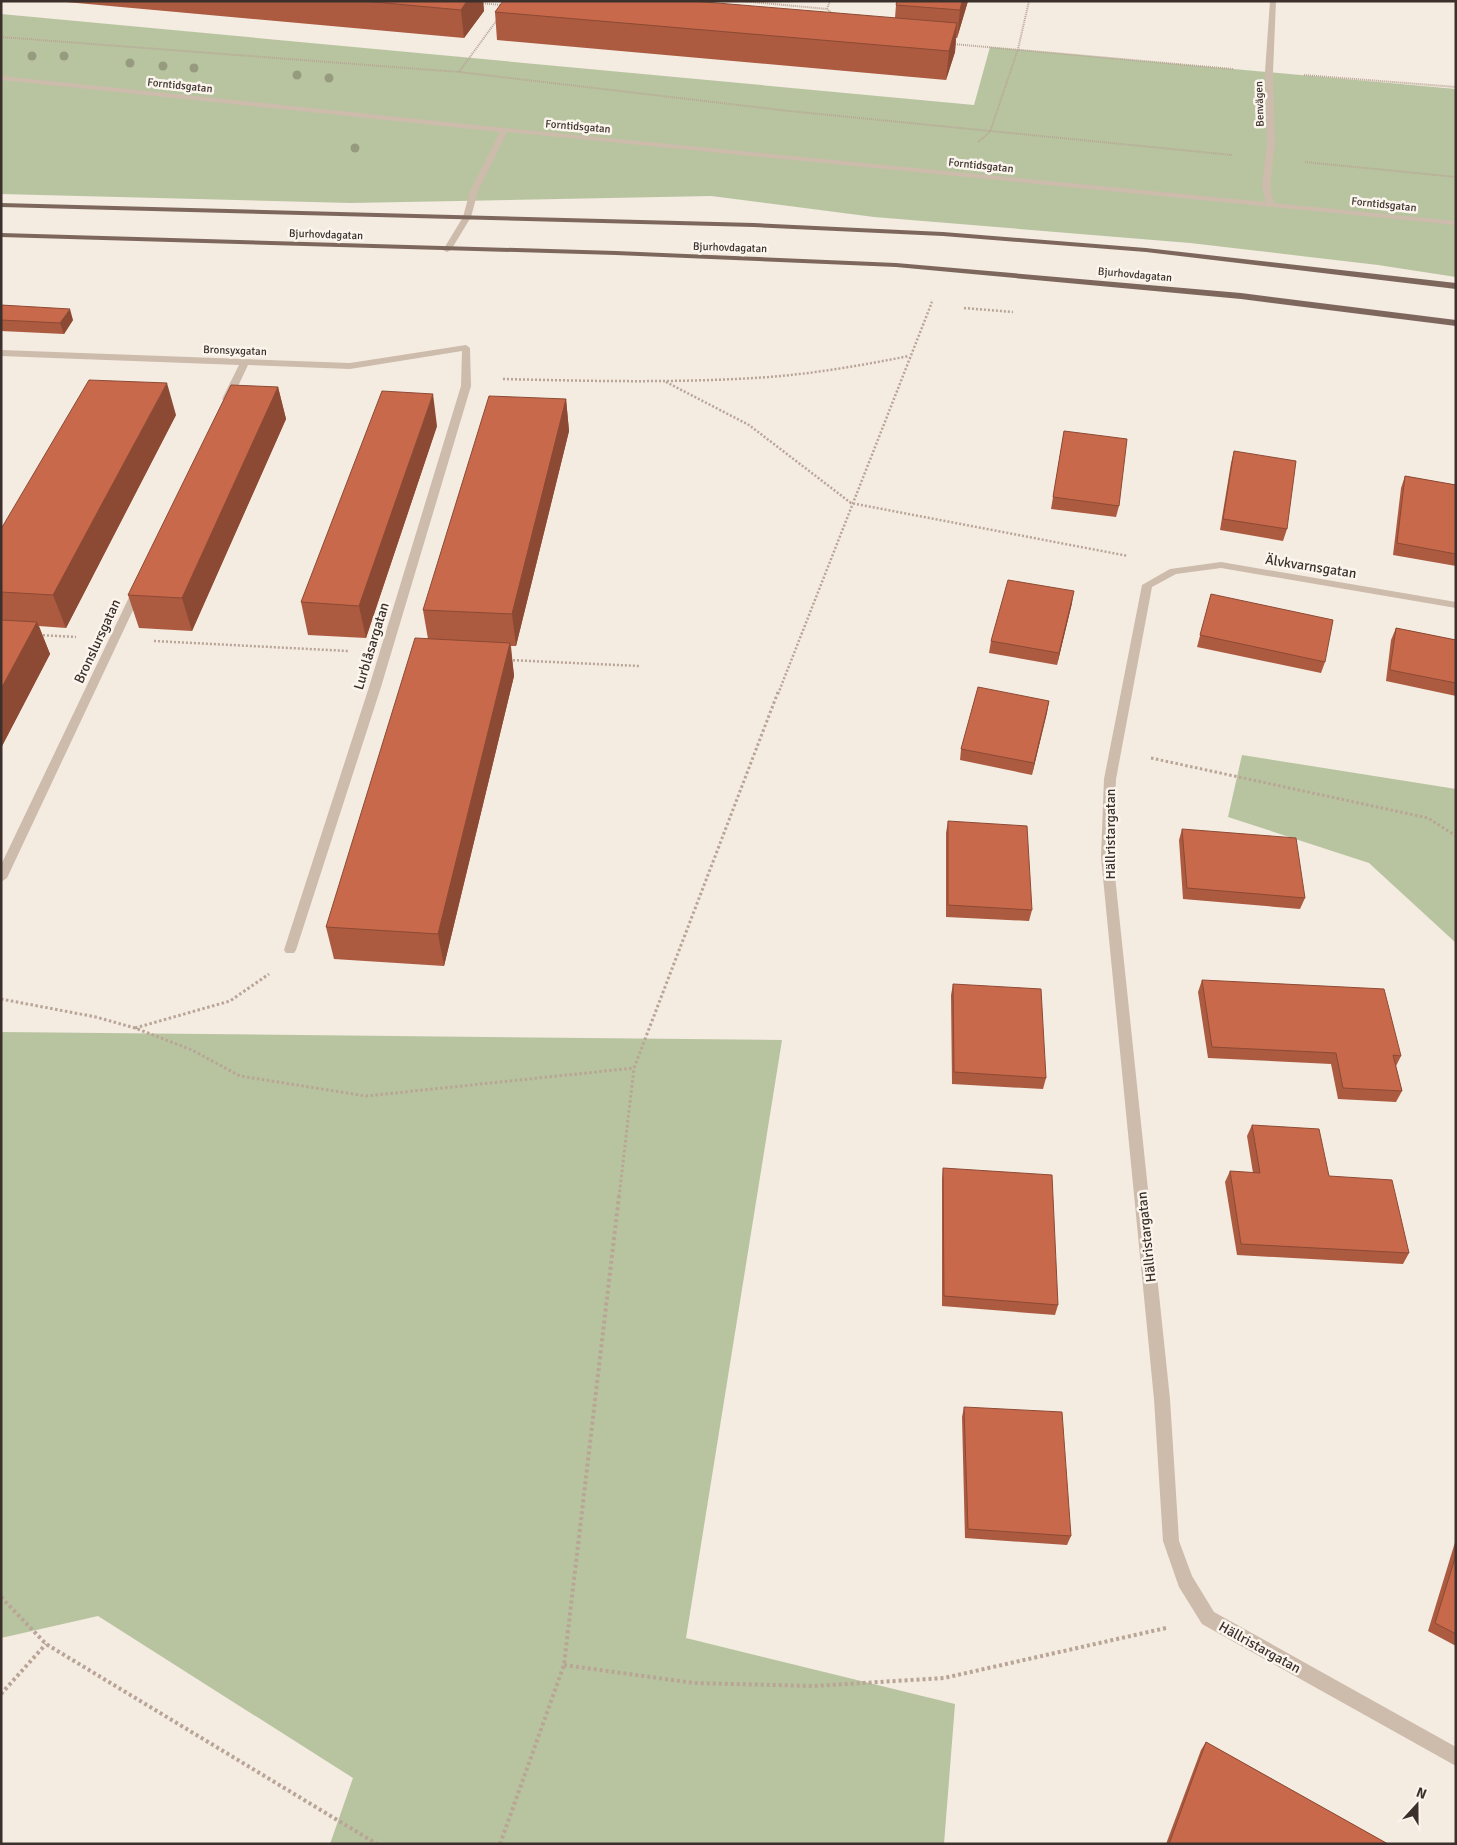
<svg xmlns="http://www.w3.org/2000/svg" width="1457" height="1845" font-family="Signika,sans-serif">
  <style>
    .green { fill: #b8c4a0 }
    .lines { fill: none; stroke-linecap: round; stroke-linejoin: round }
    .path-far3 { stroke: #b9a596; stroke-width: 2; stroke-dasharray: 1 1; stroke-linecap: butt }
    .path-far2 { stroke: #b9a596; stroke-width: 2.5; stroke-dasharray: 2 2; stroke-linecap: butt }
    .path-far1 { stroke: #b9a596; stroke-width: 3; stroke-dasharray: 2.5 2.5; stroke-linecap: butt }
    .path { stroke: #b9a596; stroke-width: 4; stroke-dasharray: 3 3; stroke-linecap: butt }
    .minor { fill: #cdbbac; fill-rule: evenodd }
    .major { fill: #7d675c; fill-rule: evenodd }
    .tree { fill: #969b7f }
    .wall { fill: #ac5a40 }
    .shaded-wall { fill: #8c4a34 }
    .building { fill: #c8694b; stroke: #8c4a34 }
    .labels { text-anchor: middle; stroke-width: 5; stroke-linejoin: round; paint-order: stroke }
    .far-street-label { font-size: 11px; fill: #3b302b; stroke: #fbf5ee }
    .street-label { font-size: 14px; fill: #3b302b; stroke: #fbf5ee }
  </style>
  <rect width="100%" height="100%" fill="#f4ebe1"/>
  <path class="green" d="M 1,14 L 974,105 L 990,47 L 1456,89 L 1456,277 L 1378,265 L 1190,243 L 874,217 L 711,196 L 351,203 L 1,194 Z
    M 1242,755 L 1456,789 L 1456,943 L 1369,863 L 1228,817 Z
    M 1,1032 L 782,1040 L 686,1638 L 955,1704 L 944,1844 L 330,1844 L 353,1778 L 98,1616 L 1,1638 Z"/>
  <g class="lines">
    <path class="path-far3" d="M 741,1 L 827,9 L 833,14
      M 479,3 L 502,5
      M 827,9 L 830,1
      M 1,37 L 459,72 L 789,111 L 1232,155
      M 953,44 L 1233,69
      M 459,72 L 497,20
      M 1304,75 L 1456,87
      M 978,142 L 990,132 L 1018,49 L 1029,1
      M 1305,162 L 1456,177
      M 931,303 L 932,301"/>
    <path class="path-far2" d="M 964,308 L 1013,312
      M 503,379 C 587,381 671,383 754,378 C 807,375 858,366 909,356
      M 666,382 L 749,425 L 851,503 L 1128,556
      M 39,635 L 76,637
      M 154,641 L 348,651
      M 509,660 L 639,666
      M 778,694 L 932,302"/>
    <path class="path-far1" d="M 1151,758 L 1428,818 L 1456,836
      M 1,999 L 96,1017 L 135,1028 L 192,1050 L 240,1076 L 366,1096 L 634,1068
      M 135,1028 L 230,1001 L 269,974
      M 619,1197 L 634,1068 L 778,692"/>
    <path class="path" d="M 1,1597 L 46,1644 L 377,1844
      M 564,1665 L 694,1683 L 814,1686 L 944,1678 L 1166,1628
      M 1,1694 L 46,1644
      M 500,1844 L 564,1665 L 619,1196"/>
    <path class="minor" d="M 1270,1 L 1276,1 L 1273,72 L 1275,144 L 1270,186 L 1274,203 L 1456,221 L 1456,225 L 507,132 L 478,191 L 471,217 L 451,250 L 447,252 L 443,250 L 463,217 L 470,191 L 500,132 L 1,80 L 1,76 L 505,128 L 1266,202 L 1262,186 L 1267,144 L 1265,72 Z
      M 466,345 L 470,348 L 471,386 L 381,687 L 296,950 L 294,953 L 286,953 L 284,950 L 369,687 L 461,386 L 462,351 L 350,369 L 248,365 L 232,399 L 227,402 L 222,399 L 239,365 L 1,356 L 1,350 L 350,363 Z
      M 1221,562 L 1456,602 L 1456,608 L 1221,568 L 1176,574 L 1152,587 L 1116,779 L 1113,857 L 1170,1399 L 1179,1541 L 1192,1576 L 1214,1612 L 1456,1747 L 1456,1766 L 1202,1624 L 1179,1587 L 1163,1541 L 1154,1399 L 1101,857 L 1104,779 L 1142,585 L 1170,569 Z
      M 138,586 L 143,589 L 7,878 L 1,882 L 1,865 L 133,589 Z"/>
    <path class="major" d="M 1,203 L 754,223 L 943,232 L 1146,248 L 1456,283 L 1456,289 L 1146,252 L 943,236 L 754,227 L 1,207 Z
      M 1,233 L 616,251 L 896,263 L 1241,293 L 1456,320 L 1456,326 L 1241,299 L 896,267 L 616,255 L 1,237 Z"/>
  </g>
  <g class="tree">
    <circle cx="32" cy="56" r="4.5"/>
    <circle cx="64" cy="56" r="4.5"/>
    <circle cx="130" cy="63" r="4.5"/>
    <circle cx="163" cy="66" r="4.5"/>
    <circle cx="194" cy="68" r="4.5"/>
    <circle cx="297" cy="75" r="4.5"/>
    <circle cx="329" cy="78" r="4.5"/>
    <circle cx="355" cy="148" r="4.5"/>
  </g>
  <path class="wall" d="M 55,1 L 483,1 L 484,11 L 464,38 Z
    M 968,1 L 957,38 L 956,38 L 955,52 L 946,80 L 497,40 L 495,12 L 895,18 L 896,5 Z
    M 1,305 L 73,320 L 64,334 L 1,331 Z
    M 278,387 L 286,419 L 192,631 L 139,628 L 128,595 Z
    M 566,399 L 569,431 L 516,646 L 511,646 L 514,676 L 444,966 L 334,959 L 326,927 L 428,639 L 423,610 Z
    M 176,415 L 66,628 L 39,626 L 50,654 L 1,748 L 1,529 Z
    M 437,426 L 366,638 L 308,635 L 301,602 Z
    M 1064,431 L 1119,506 L 1116,517 L 1051,509 Z
    M 1234,451 L 1287,529 L 1283,541 L 1220,530 L 1231,463 Z
    M 1405,476 L 1456,485 L 1456,566 L 1393,555 L 1401,488 Z
    M 1211,594 L 1325,662 L 1321,673 L 1197,647 Z
    M 1072,603 L 1057,665 L 989,653 L 991,641 Z
    M 1396,628 L 1456,640 L 1456,696 L 1386,681 L 1391,640 Z
    M 1049,701 L 1032,775 L 960,760 L 961,749 Z
    M 948,821 L 1032,910 L 1029,921 L 946,917 L 946,833 Z
    M 1182,829 L 1305,898 L 1300,909 L 1183,899 L 1179,840 Z
    M 1202,980 L 1401,1056 L 1396,1066 L 1402,1091 L 1396,1102 L 1338,1099 L 1331,1064 L 1208,1058 L 1198,992 Z
    M 953,984 L 1046,1078 L 1043,1089 L 952,1084 L 951,995 Z
    M 1252,1125 L 1329,1176 L 1409,1253 L 1403,1264 L 1237,1255 L 1225,1182 L 1230,1171 L 1253,1173 L 1247,1136 Z
    M 943,1168 L 1058,1305 L 1055,1315 L 942,1306 L 942,1179 Z
    M 964,1407 L 1071,1536 L 1067,1545 L 965,1538 L 962,1417 Z
    M 1456,1539 L 1456,1646 L 1428,1631 Z
    M 1206,1742 L 1388,1844 L 1166,1844 L 1201,1750 Z"/>
  <path class="shaded-wall" d="M 467,1 L 483,1 L 484,11 L 464,38 L 461,10 Z
    M 962,1 L 968,1 L 957,38 L 960,10 Z
    M 957,23 L 955,52 L 946,80 L 949,51 Z
    M 70,309 L 73,320 L 64,334 L 60,323 Z
    M 167,383 L 176,415 L 66,628 L 53,595 Z
    M 278,387 L 286,419 L 192,631 L 182,598 Z
    M 433,394 L 437,426 L 366,638 L 359,606 Z
    M 566,399 L 569,431 L 516,646 L 512,614 Z
    M 1074,591 L 1072,603 L 1057,665 L 1059,653 Z
    M 37,622 L 50,654 L 1,748 L 1,689 Z
    M 510,643 L 514,676 L 444,966 L 438,934 Z
    M 1049,701 L 1047,713 L 1032,775 L 1034,763 Z"/>
  <path class="building" d="M 364,1 L 467,1 L 461,10 Z
    M 503,1 L 693,1 L 957,23 L 949,51 L 495,12 Z
    M 897,1 L 962,1 L 960,10 L 896,5 Z
    M 1,305 L 70,309 L 60,323 L 1,320 Z
    M 89,380 L 167,383 L 53,595 L 1,592 L 1,529 Z
    M 231,385 L 278,387 L 182,598 L 128,595 Z
    M 382,391 L 433,394 L 359,606 L 301,602 Z
    M 489,396 L 566,399 L 512,614 L 423,610 Z
    M 1064,431 L 1127,439 L 1119,506 L 1053,497 Z
    M 1234,451 L 1296,461 L 1287,529 L 1223,519 Z
    M 1405,476 L 1456,485 L 1456,554 L 1397,543 Z
    M 1008,580 L 1074,591 L 1059,653 L 991,641 Z
    M 1211,594 L 1333,620 L 1325,662 L 1200,635 Z
    M 1,620 L 37,622 L 1,689 Z
    M 1396,628 L 1456,640 L 1456,683 L 1390,670 Z
    M 415,638 L 510,643 L 438,934 L 326,927 Z
    M 978,687 L 1049,701 L 1034,763 L 961,749 Z
    M 948,821 L 1027,826 L 1032,910 L 948,905 Z
    M 1182,829 L 1296,838 L 1305,898 L 1187,888 Z
    M 1202,980 L 1384,989 L 1401,1056 L 1393,1055 L 1402,1091 L 1343,1088 L 1336,1053 L 1212,1047 Z
    M 953,984 L 1041,989 L 1046,1078 L 954,1072 Z
    M 1252,1125 L 1319,1129 L 1329,1176 L 1392,1180 L 1409,1253 L 1241,1244 L 1230,1171 L 1260,1173 Z
    M 943,1168 L 1052,1175 L 1058,1305 L 944,1296 Z
    M 964,1407 L 1062,1412 L 1071,1536 L 968,1529 Z
    M 1456,1555 L 1456,1634 L 1435,1623 Z
    M 1206,1742 L 1388,1844 L 1169,1844 Z"/>
  <g class="labels">
    <g class="far-street-label">
      <text transform="translate(180 85) rotate(6)" y="4">Forntidsgatan</text>
      <text transform="translate(1259 104) rotate(-92)" y="4">Benvägen</text>
      <text transform="translate(578 126) rotate(5)" y="4">Forntidsgatan</text>
      <text transform="translate(981 165) rotate(6)" y="4">Forntidsgatan</text>
      <text transform="translate(1384 204) rotate(6)" y="4">Forntidsgatan</text>
      <text transform="translate(326 234) rotate(2)" y="4">Bjurhovdagatan</text>
      <text transform="translate(730 247) rotate(2)" y="4">Bjurhovdagatan</text>
      <text transform="translate(1135 274) rotate(5)" y="4">Bjurhovdagatan</text>
      <text transform="translate(235 350) rotate(2)" y="4">Bronsyxgatan</text>
    </g>
    <g class="street-label">
      <text transform="translate(1311 566) rotate(9)" y="5">Älvkvarnsgatan</text>
      <text transform="translate(97 641) rotate(-65)" y="5">Bronslursgatan</text>
      <text transform="translate(371 646) rotate(-73)" y="5">Lurblåsargatan</text>
      <text transform="translate(1110 834) rotate(-90)" y="5">Hällristargatan</text>
      <text transform="translate(1146 1237) rotate(-96)" y="5">Hällristargatan</text>
      <text transform="translate(1260 1647) rotate(29)" y="5">Hällristargatan</text>
    </g>
  </g>
  <rect width="1457" height="1845" fill="none" stroke="#3b302b" stroke-width="5"/>
  <g transform="translate(1417 1805) rotate(21)" stroke="#fbf5ee" stroke-width="4" paint-order="stroke">
  <path d="M0-4L9 19L0 12L-9 19Z" fill="#3b302b"/>
  <text y="-8" font-size="14" font-weight="bold" text-anchor="middle" fill="#3b302b">N</text>
  </g>
</svg>
